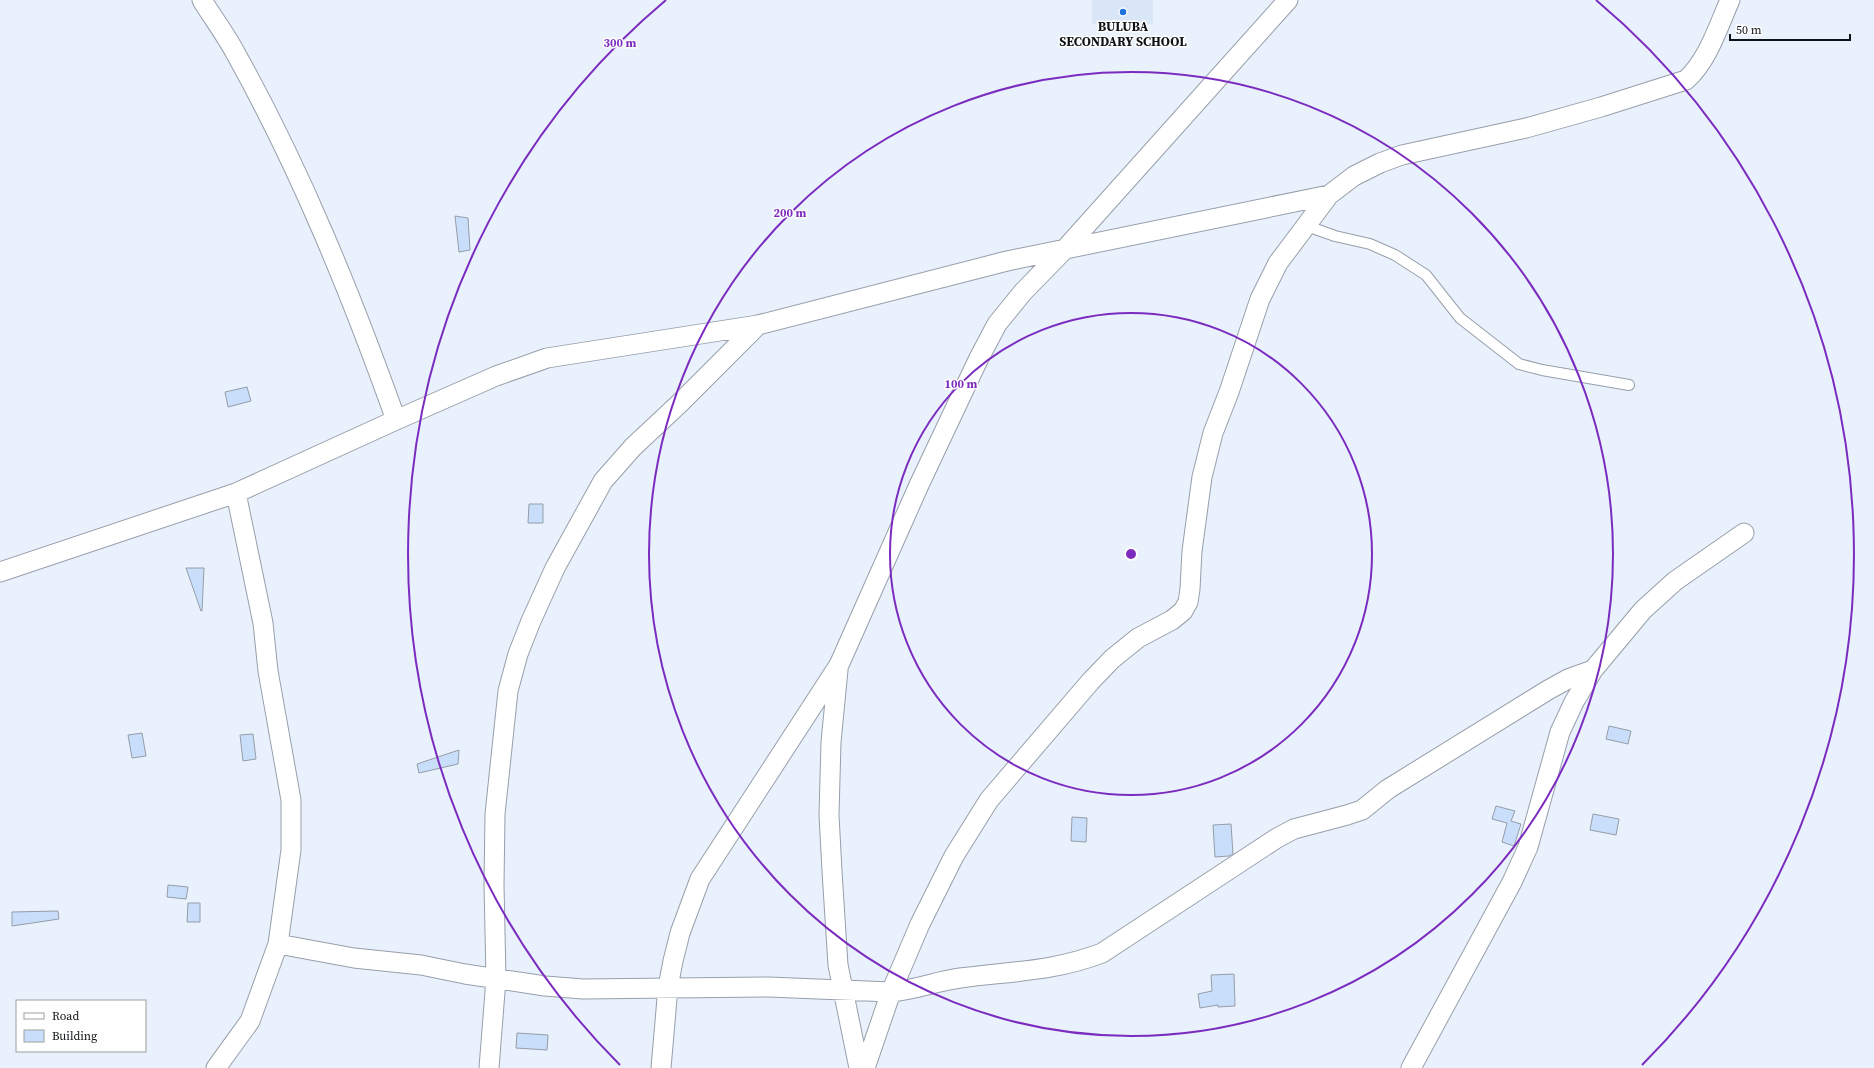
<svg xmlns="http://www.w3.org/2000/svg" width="1874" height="1068" font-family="'Source Serif 4',serif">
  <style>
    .built { fill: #d9e6f8 }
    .building { fill: #c9defb; stroke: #959da8 }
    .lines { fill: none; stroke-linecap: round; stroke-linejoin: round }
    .service-casing { stroke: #979faa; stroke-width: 12 }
    .minor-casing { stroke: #979faa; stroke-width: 21 }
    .service { stroke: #fff; stroke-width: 10 }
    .minor { stroke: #fff; stroke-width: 19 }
    .ring { fill: none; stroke: #7b2cbf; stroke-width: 2 }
    .poi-dot { fill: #2072dd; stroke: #fdfefd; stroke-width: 1.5 }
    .labels { text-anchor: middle; stroke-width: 3; stroke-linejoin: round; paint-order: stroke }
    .poi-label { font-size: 13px; font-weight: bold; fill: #0e1115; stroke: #fdfefd }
    .centre { fill: #7b2cbf; stroke: #fdfefd; stroke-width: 2 }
    .ring-label { font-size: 12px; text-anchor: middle; font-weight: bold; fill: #7b2cbf; stroke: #fdfefd; stroke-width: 3; stroke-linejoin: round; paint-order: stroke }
  </style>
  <rect width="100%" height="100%" fill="#e9f1fd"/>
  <path class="built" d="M 1092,0 L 1153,0 L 1153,24 L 1092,24 Z"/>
  <path class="building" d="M 455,216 L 468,218 L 470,250 L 459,252 Z
    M 247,387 L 251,401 L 228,407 L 225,392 Z
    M 529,504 L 543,504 L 543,523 L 528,523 Z
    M 186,568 L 204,568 L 202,611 L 201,611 Z
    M 1609,726 L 1631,731 L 1628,744 L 1606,739 Z
    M 142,733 L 146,756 L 132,758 L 128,735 Z
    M 253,734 L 256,759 L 243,761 L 240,735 Z
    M 459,750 L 458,764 L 419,773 L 417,764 Z
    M 1496,806 L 1515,811 L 1511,821 L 1521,824 L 1514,846 L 1502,842 L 1507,823 L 1492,819 Z
    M 1593,814 L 1619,819 L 1616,835 L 1590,830 Z
    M 1072,817 L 1087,818 L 1086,842 L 1071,841 Z
    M 1231,824 L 1233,854 L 1229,856 L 1215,857 L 1213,825 Z
    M 168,885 L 188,887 L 186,899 L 167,897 Z
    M 188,903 L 200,903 L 200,922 L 187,922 Z
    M 58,911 L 59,919 L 12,926 L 12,912 Z
    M 1234,974 L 1235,1006 L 1218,1007 L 1218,1005 L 1200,1008 L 1198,994 L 1212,991 L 1211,975 Z
    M 517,1033 L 548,1035 L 547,1050 L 516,1048 Z"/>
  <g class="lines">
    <g class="service-casing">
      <path id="service" d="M 1307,226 L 1335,236 L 1370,244 L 1395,255 L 1426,275 L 1460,318 L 1519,364 L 1542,370 L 1629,385"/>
    </g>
    <g class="minor-casing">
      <path id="minor" d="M 202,0 C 213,18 226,35 236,54 C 301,171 351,294 396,420
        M 0,572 L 236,493 L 396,420 L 496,376 L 547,358 L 758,325 L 1007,261 L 1329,195
        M 838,670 L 831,742 L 829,815 L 832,871 L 838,965 L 859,1068
        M 278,944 L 354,958 L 421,965 L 465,974 L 545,986 L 583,989 L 769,987 L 891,992 C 915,990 937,981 960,978 C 1012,971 1052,972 1102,953 L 1277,838 L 1294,829 L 1347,815 L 1362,810 L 1388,789 L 1548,690 L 1568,679 L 1593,670
        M 216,1068 L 250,1021 L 278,944 L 291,850 L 291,800 L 268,671 L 263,623 L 236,493
        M 489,1068 L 496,979 L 494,885 L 495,814 L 508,691 L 518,654 L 531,621 L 555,568 L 603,481 L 633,447 L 680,403 L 758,325
        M 661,1068 L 668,987 L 673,961 L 680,933 L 700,879 L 839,665 L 919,485 L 978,360 L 997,324 L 1023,292 L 1065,249 L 1288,0
        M 865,1068 L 891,992 L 920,924 L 954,856 L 989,800 L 1090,682 L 1112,659 L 1138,638 L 1172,620 L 1183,611 L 1188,602 L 1190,589 L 1192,551 L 1202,477 L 1213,433 L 1229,392 L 1260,299 L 1278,263 L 1329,195 L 1354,176 L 1380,163 L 1402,155 L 1526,128 L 1601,107 L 1686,80 C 1708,60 1718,27 1730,0
        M 1411,1068 L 1512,882 L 1528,847 L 1560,732 L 1574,702 L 1593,670 L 1643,610 L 1675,581 L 1744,533"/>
    </g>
    <use href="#service" class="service"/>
    <use href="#minor" class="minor"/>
  </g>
  <g class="ring">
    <circle cx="1131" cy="554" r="241"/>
    <circle cx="1131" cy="554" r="482"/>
    <path d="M620 1065A723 723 0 0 1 666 0M1596 0A723 723 0 0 1 1642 1065"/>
  </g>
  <circle class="poi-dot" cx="1123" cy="12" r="4"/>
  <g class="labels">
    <g class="poi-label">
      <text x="1123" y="31">BULUBA<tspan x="1123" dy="15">SECONDARY SCHOOL</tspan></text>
    </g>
  </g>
  <circle cx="1131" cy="554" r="6" class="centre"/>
  <g class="ring-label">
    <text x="620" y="47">300 m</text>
    <text x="790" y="217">200 m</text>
    <text x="961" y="388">100 m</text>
  </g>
  <rect x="16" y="1000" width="130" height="52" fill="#fdfefd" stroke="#9d9fa0"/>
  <rect x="24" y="1013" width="20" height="6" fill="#ffffff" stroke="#9d9fa0"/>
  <text x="52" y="1020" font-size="12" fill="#0e1115">Road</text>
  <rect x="24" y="1030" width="20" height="12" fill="#c9defb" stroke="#9d9fa0"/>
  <text x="52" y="1040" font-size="12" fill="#0e1115">Building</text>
  <path d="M1730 34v6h120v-6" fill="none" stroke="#0e1115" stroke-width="2"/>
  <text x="1736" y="34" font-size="12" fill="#0e1115" stroke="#fdfefd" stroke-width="3" paint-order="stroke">50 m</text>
</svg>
